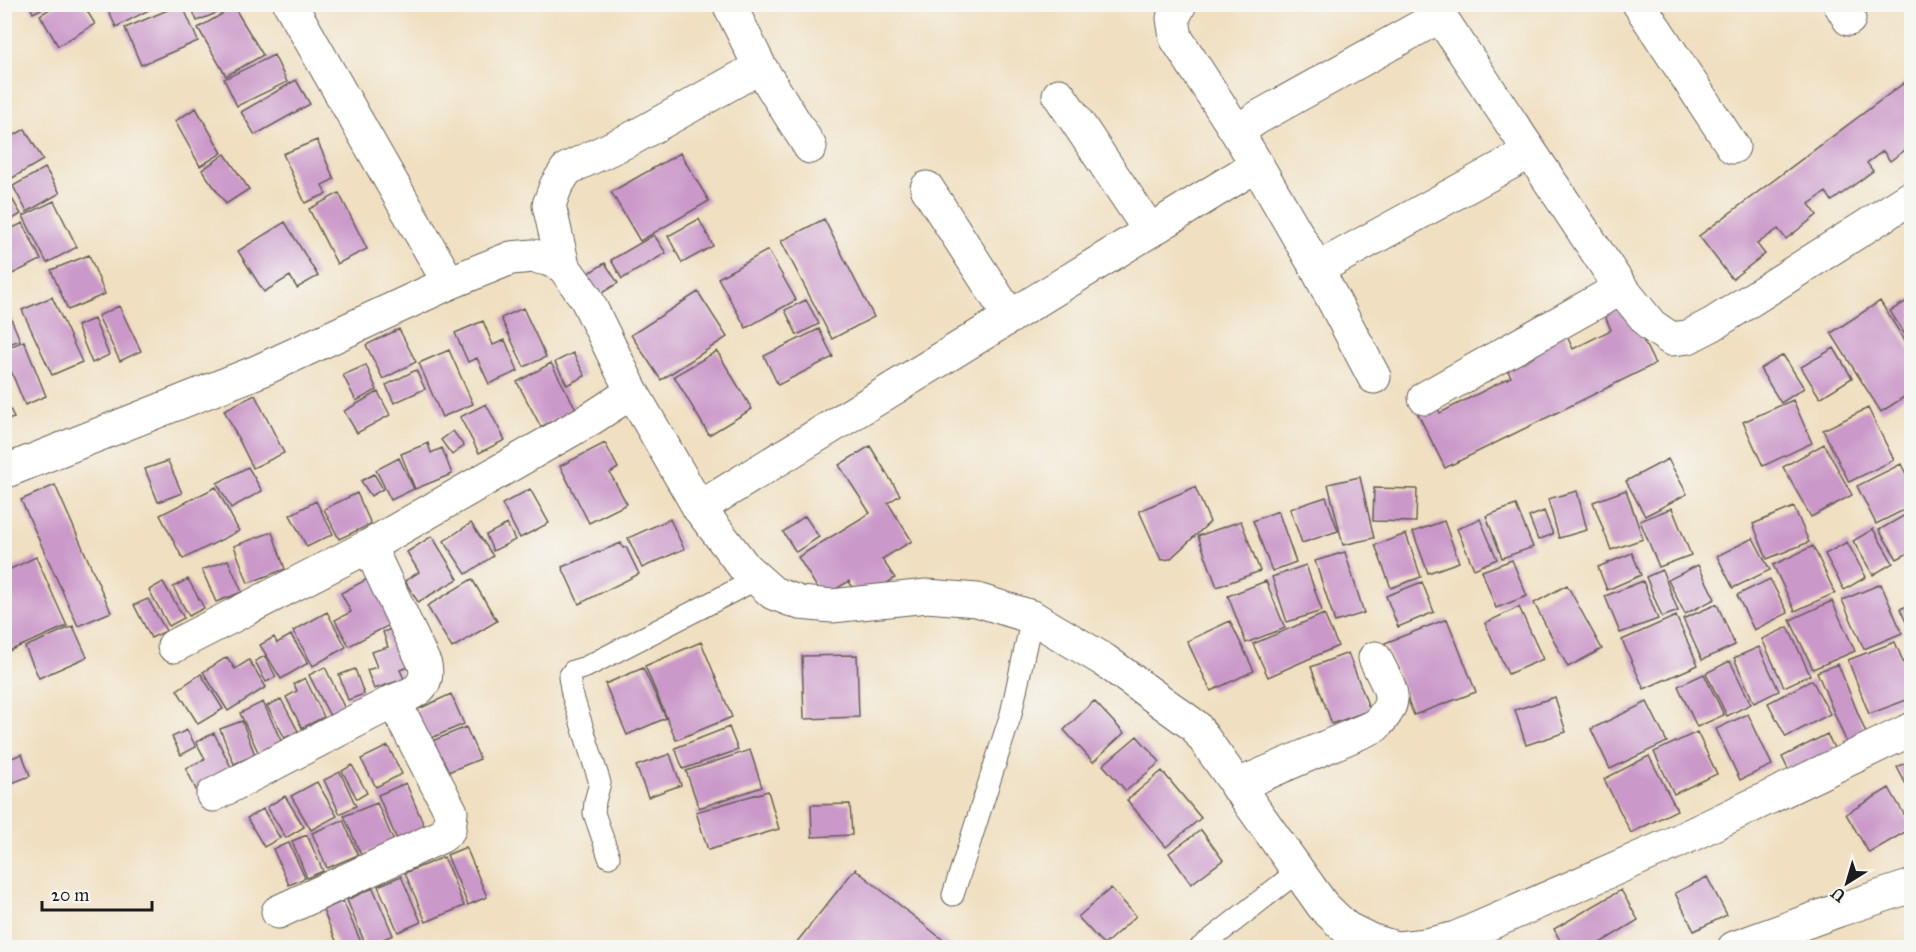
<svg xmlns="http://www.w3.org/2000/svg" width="1916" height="952" font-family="'IM FELL Great Primer',serif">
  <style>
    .building { fill: #ca98c9 }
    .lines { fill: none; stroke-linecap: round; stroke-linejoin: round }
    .lane-casing { stroke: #666055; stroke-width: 23 }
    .street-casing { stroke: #666055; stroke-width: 35 }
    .secondary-casing { stroke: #666055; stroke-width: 35 }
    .lane { stroke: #fff; stroke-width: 21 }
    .street { stroke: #fff; stroke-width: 33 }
    .secondary { stroke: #fff; stroke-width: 33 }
  </style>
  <rect width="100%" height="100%" fill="#f6f6f2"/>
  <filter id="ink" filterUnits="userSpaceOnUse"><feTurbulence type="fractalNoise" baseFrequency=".0167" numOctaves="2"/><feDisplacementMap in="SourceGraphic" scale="12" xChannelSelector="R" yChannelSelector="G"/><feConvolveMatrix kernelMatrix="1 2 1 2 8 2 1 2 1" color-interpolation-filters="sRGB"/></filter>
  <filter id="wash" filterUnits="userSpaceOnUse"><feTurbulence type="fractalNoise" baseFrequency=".008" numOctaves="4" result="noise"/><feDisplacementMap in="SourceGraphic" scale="24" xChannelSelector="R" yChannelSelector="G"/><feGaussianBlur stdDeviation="1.35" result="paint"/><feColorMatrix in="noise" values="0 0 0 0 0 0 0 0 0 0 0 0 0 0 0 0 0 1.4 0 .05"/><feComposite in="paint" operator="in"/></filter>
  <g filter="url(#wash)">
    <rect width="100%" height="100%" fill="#f0dfc0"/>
    <g id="blocks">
      <path class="building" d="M 29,4 L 51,4 L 33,13 Z
        M 58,4 L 83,4 L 95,24 L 58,46 L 40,15 Z
        M 105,4 L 146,4 L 149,10 L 116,27 Z
        M 182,4 L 198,41 L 141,65 L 125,28 Z
        M 190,4 L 230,4 L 231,7 L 197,21 Z
        M 234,7 L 263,55 L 226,76 L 198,28 Z
        M 274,55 L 287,82 L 237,106 L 224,79 Z
        M 296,80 L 310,104 L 255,135 L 241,112 Z
        M 1908,80 L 1912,84 L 1912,145 L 1890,161 L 1883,151 L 1867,163 L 1873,171 L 1832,201 L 1826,192 L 1809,204 L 1817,215 L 1786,239 L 1778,229 L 1757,244 L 1765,254 L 1732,279 L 1699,236 Z
        M 196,108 L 222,153 L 200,166 L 175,121 Z
        M 25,129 L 43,160 L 4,183 L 4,141 Z
        M 317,140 L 334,179 L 322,185 L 326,194 L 305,203 L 283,154 Z
        M 680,153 L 709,201 L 640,241 L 611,192 Z
        M 225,154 L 249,189 L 226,204 L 202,170 Z
        M 45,168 L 60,193 L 27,212 L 13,186 Z
        M 4,185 L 21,214 L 8,222 L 4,217 Z
        M 339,193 L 367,249 L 337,264 L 309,209 Z
        M 54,201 L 77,247 L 47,263 L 23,216 Z
        M 699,219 L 713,246 L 682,263 L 668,236 Z
        M 824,219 L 874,317 L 832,339 L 781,241 Z
        M 285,222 L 318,276 L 297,288 L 290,276 L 264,292 L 238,251 Z
        M 23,223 L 41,260 L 4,278 L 4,232 Z
        M 654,235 L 666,253 L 622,279 L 611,260 Z
        M 768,250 L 796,300 L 746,328 L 718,278 Z
        M 89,255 L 105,294 L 68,310 L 51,270 Z
        M 605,263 L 618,283 L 592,299 L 579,279 Z
        M 698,292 L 727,337 L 661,380 L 631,335 Z
        M 52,297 L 82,362 L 52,375 L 22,310 Z
        M 1912,298 L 1912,346 L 1890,311 Z
        M 806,300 L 819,324 L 797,335 L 785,310 Z
        M 1880,301 L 1912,352 L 1912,392 L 1881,412 L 1831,333 Z
        M 4,302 L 20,340 L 4,346 Z
        M 1625,304 L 1655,364 L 1445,468 L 1414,406 L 1432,397 L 1440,413 L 1511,377 L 1504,363 L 1565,332 L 1573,349 L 1611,330 L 1604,314 Z
        M 119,306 L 141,351 L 120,361 L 98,316 Z
        M 523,308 L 546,357 L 524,367 L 501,318 Z
        M 94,319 L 109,355 L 92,363 L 77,326 Z
        M 483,321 L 493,345 L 505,340 L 518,371 L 489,384 L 477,358 L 468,362 L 455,333 Z
        M 399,329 L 416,362 L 383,379 L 366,345 Z
        M 819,329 L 833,357 L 778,385 L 764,356 Z
        M 24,341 L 46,396 L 25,405 L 4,354 L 4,349 Z
        M 1834,348 L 1852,378 L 1820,398 L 1801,367 Z
        M 449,350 L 473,404 L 442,417 L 419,363 Z
        M 717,351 L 752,409 L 709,435 L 674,376 Z
        M 573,353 L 585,376 L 567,385 L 555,362 Z
        M 1783,355 L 1804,388 L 1781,403 L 1760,369 Z
        M 551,363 L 576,409 L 541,427 L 517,382 Z
        M 366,365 L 377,390 L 356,401 L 343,375 Z
        M 416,370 L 425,389 L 394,403 L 386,385 Z
        M 378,392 L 390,415 L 357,433 L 344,411 Z
        M 4,394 L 14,418 L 4,421 Z
        M 255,395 L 284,453 L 253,468 L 224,410 Z
        M 1793,400 L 1812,443 L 1763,466 L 1743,422 Z
        M 486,404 L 505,440 L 479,453 L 460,417 Z
        M 1868,408 L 1894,460 L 1849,482 L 1823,430 Z
        M 453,431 L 464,446 L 452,455 L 441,440 Z
        M 428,443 L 431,453 L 442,448 L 452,474 L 415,489 L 401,454 Z
        M 605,443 L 618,468 L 610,473 L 627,504 L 589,523 L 560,466 Z
        M 1824,444 L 1852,495 L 1811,517 L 1783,467 Z
        M 870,446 L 900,495 L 888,503 L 912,541 L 882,559 L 895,578 L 860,600 L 849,581 L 823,597 L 798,557 L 870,513 L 839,465 Z
        M 399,458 L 414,489 L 391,500 L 376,470 Z
        M 1668,459 L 1687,494 L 1645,516 L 1626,481 Z
        M 168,461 L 182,493 L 158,502 L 145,469 Z
        M 1901,464 L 1912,486 L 1912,506 L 1876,524 L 1857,486 Z
        M 248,467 L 262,491 L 231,508 L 217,483 Z
        M 374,474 L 383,489 L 371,496 L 361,481 Z
        M 1360,477 L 1374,538 L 1343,545 L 1328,484 Z
        M 55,485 L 111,612 L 78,626 L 21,500 Z
        M 216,487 L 239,531 L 183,559 L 160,515 Z
        M 1195,487 L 1210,522 L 1170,559 L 1161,560 L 1139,511 Z
        M 1374,488 L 1417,489 L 1416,522 L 1373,521 Z
        M 530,489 L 549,523 L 520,538 L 502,504 Z
        M 1626,490 L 1643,539 L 1611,550 L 1593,502 Z
        M 1577,491 L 1587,530 L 1559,538 L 1548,499 Z
        M 357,493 L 371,524 L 339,539 L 324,509 Z
        M 1326,497 L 1338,531 L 1302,543 L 1290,509 Z
        M 316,501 L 333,534 L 307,547 L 290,515 Z
        M 1516,505 L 1533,547 L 1502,558 L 1486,516 Z
        M 1794,507 L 1809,542 L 1767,559 L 1753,524 Z
        M 1672,508 L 1691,555 L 1659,567 L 1640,521 Z
        M 1278,511 L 1296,562 L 1272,571 L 1253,521 Z
        M 1544,511 L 1553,534 L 1538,540 L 1529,517 Z
        M 1912,511 L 1912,551 L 1897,559 L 1879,530 Z
        M 805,516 L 819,537 L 796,552 L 783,532 Z
        M 670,519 L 684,549 L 642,568 L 628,538 Z
        M 1480,519 L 1497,559 L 1474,569 L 1457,529 Z
        M 1241,521 L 1260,571 L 1217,587 L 1198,536 Z
        M 1444,521 L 1459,562 L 1428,573 L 1413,532 Z
        M 471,523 L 493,556 L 466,574 L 444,541 Z
        M 507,524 L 515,540 L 493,551 L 486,535 Z
        M 1873,529 L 1893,563 L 1873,575 L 1853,541 Z
        M 272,532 L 285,569 L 248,583 L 234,546 Z
        M 1406,534 L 1421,577 L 1391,588 L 1375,545 Z
        M 432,536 L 458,579 L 418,602 L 405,581 L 419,572 L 407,552 Z
        M 1753,538 L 1770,570 L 1733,588 L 1717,556 Z
        M 1847,542 L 1866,577 L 1844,590 L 1825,554 Z
        M 621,543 L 623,548 L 626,547 L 639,574 L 579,604 L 562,567 Z
        M 1813,546 L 1835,593 L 1795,611 L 1773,565 Z
        M 1345,552 L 1364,613 L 1335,622 L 1315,561 Z
        M 1632,553 L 1641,575 L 1607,590 L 1598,567 Z
        M 36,557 L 67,626 L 4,653 L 4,572 Z
        M 228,560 L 242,592 L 216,602 L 202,570 Z
        M 1512,560 L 1527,596 L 1496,608 L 1482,571 Z
        M 1306,565 L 1322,611 L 1287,622 L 1272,577 Z
        M 1698,565 L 1715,599 L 1685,614 L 1668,580 Z
        M 1662,570 L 1678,611 L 1662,617 L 1646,577 Z
        M 373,576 L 397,621 L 349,646 L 335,620 L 351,612 L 341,593 Z
        M 188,579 L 204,608 L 189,616 L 173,587 Z
        M 472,579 L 497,621 L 452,648 L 427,606 Z
        M 1770,579 L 1788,613 L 1754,630 L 1737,595 Z
        M 1266,581 L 1285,628 L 1246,643 L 1228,596 Z
        M 1643,581 L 1658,619 L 1620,633 L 1605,596 Z
        M 163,582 L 184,618 L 169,626 L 149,590 Z
        M 1422,582 L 1434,612 L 1398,627 L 1386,596 Z
        M 1881,584 L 1902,633 L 1864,649 L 1842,600 Z
        M 1567,585 L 1602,649 L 1568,667 L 1534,603 Z
        M 148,599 L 166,631 L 151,638 L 134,605 Z
        M 1832,601 L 1855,651 L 1813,669 L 1790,620 Z
        M 1717,604 L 1735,645 L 1702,660 L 1683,619 Z
        M 1912,604 L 1912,635 L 1900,609 Z
        M 1519,607 L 1543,659 L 1508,674 L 1485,623 Z
        M 327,612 L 346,647 L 313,666 L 293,631 Z
        M 1324,614 L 1338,646 L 1268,677 L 1253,644 Z
        M 1676,616 L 1698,665 L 1644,689 L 1622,640 Z
        M 1447,619 L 1476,692 L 1414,715 L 1385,643 Z
        M 1230,621 L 1254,671 L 1211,691 L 1187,641 Z
        M 73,626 L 87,657 L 39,678 L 25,647 Z
        M 400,626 L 415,665 L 400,670 L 404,679 L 374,689 L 367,670 L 377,667 L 371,652 L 388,647 L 383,632 Z
        M 1788,627 L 1810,675 L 1784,687 L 1762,639 Z
        M 291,635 L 308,663 L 281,679 L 260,645 L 274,637 L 277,643 Z
        M 701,642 L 732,717 L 676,740 L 645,666 Z
        M 1895,642 L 1912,683 L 1912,698 L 1869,714 L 1848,660 Z
        M 1759,647 L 1779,691 L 1754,703 L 1734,658 Z
        M 1348,653 L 1370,710 L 1332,724 L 1311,667 Z
        M 857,655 L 859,717 L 804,719 L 802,656 Z
        M 265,656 L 276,677 L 266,682 L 255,661 Z
        M 227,657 L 235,669 L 249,660 L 266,687 L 228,711 L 203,672 Z
        M 1730,661 L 1751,704 L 1727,716 L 1706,673 Z
        M 1838,664 L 1868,738 L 1848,746 L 1817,672 Z
        M 325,667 L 346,711 L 331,718 L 309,675 Z
        M 643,668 L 666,718 L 627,735 L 605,684 Z
        M 355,669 L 364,694 L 348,700 L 339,675 Z
        M 201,674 L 223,709 L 198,724 L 177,690 Z
        M 1704,674 L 1724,715 L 1697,727 L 1678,686 Z
        M 305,678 L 324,717 L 302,728 L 286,697 L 297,691 L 294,684 Z
        M 1812,680 L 1830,714 L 1786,737 L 1768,703 Z
        M 451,694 L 464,724 L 422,742 L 410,713 Z
        M 1555,697 L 1566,732 L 1526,745 L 1515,710 Z
        M 281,699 L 298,731 L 285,738 L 267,706 Z
        M 1094,701 L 1124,733 L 1093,762 L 1064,730 Z
        M 263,702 L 283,745 L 260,756 L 240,713 Z
        M 1647,702 L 1667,742 L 1610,769 L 1591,729 Z
        M 1748,714 L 1772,765 L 1740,780 L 1716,729 Z
        M 242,721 L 255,755 L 234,764 L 220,729 Z
        M 466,727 L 480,759 L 438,776 L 425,744 Z
        M 729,727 L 738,750 L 683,769 L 675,748 Z
        M 187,730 L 196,747 L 181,755 L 172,737 Z
        M 1697,732 L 1717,774 L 1674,794 L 1654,752 Z
        M 214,733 L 235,775 L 198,794 L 186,768 L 205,759 L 196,742 Z
        M 1827,734 L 1837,754 L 1792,777 L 1782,757 Z
        M 1137,736 L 1160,762 L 1126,791 L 1103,765 Z
        M 388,746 L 402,774 L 376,787 L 361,759 Z
        M 750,750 L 762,787 L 699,808 L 686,771 Z
        M 22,754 L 30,776 L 4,786 L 4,761 Z
        M 670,754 L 681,785 L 648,797 L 636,766 Z
        M 1649,756 L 1677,810 L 1631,833 L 1604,779 Z
        M 1912,760 L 1912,796 L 1897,767 Z
        M 352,765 L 367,793 L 357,799 L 342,771 Z
        M 1162,771 L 1201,818 L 1166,847 L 1127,800 Z
        M 340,772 L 356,806 L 340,814 L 324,780 Z
        M 317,782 L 337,816 L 311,830 L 291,796 Z
        M 406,783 L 425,828 L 397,840 L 378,795 Z
        M 1889,788 L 1912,828 L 1869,853 L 1846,814 Z
        M 768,791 L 779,829 L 708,850 L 696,812 Z
        M 285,796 L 304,827 L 286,838 L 267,807 Z
        M 377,803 L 394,842 L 361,855 L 344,816 Z
        M 850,804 L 852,835 L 812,837 L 811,805 Z
        M 263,809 L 280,838 L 264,847 L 247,818 Z
        M 343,820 L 358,855 L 327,868 L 312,833 Z
        M 1201,830 L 1223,860 L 1191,884 L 1169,853 Z
        M 307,835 L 323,871 L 307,878 L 292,841 Z
        M 289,843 L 305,878 L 289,885 L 273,849 Z
        M 466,847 L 487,897 L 468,905 L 447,855 Z
        M 444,857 L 464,906 L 426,922 L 405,873 Z
        M 855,869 L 953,948 L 792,948 Z
        M 401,876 L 421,922 L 398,932 L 378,886 Z
        M 1707,877 L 1727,915 L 1694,931 L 1675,893 Z
        M 373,888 L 393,935 L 366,946 L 347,900 Z
        M 1111,888 L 1136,916 L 1104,945 L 1078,917 Z
        M 1621,890 L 1638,920 L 1592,948 L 1564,948 L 1554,929 Z
        M 343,901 L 363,947 L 361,948 L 339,948 L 323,910 Z"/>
    </g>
  </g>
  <g filter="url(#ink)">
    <use href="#blocks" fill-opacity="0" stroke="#666055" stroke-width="1.5"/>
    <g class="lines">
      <g class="lane-casing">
        <path id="lane" d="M 609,857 L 594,813 L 595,801 L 600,783 L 572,694 L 569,677 L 573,671 L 586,667 L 757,579
          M 953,895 L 1011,714 L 1032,617
          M 1200,948 L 1298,871"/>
      </g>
      <g class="street-casing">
        <path id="street" d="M 290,4 L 449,283
          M 729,4 L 760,67
          M 1180,4 L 1173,18 L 1176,38 L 1237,132
          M 1435,4 L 1440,16 L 1621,288 L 1651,325 L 1671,339 L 1688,337 L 1713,324 L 1912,197
          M 1639,4 L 1733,147
          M 1840,4 L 1849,19
          M 1059,95 L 1150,231
          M 1257,165 L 1317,269 L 1374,377
          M 927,188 L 1010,317
          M 563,266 L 549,205 L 556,186 L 567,169 L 631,139 L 760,67 L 810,147
          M 1317,269 L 1530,152
          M 1425,398 L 1621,288
          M 699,508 L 1257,165 L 1237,132 L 1257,118 L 1440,16
          M 174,646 L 369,546 L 592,418 L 632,392
          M 1236,786 L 1375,726 C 1403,698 1389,689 1375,658
          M 213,795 L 394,701 C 412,694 430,688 425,665 L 369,546
          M 278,912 L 442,836 L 449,829 L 451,812 L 394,701
          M 1734,948 L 1839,910 L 1912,886"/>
      </g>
      <g class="secondary-casing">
        <path id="secondary" d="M 4,472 L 259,371 L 449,283 L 511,258 L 533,256 L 547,259 L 563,266 L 586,298 L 632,392 L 699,508 L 745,568 L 773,593 L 800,603 L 832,606 L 927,596 L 977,600 L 1032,617 L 1104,660 L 1195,726 L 1323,906 L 1346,928 L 1370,940 L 1396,948
          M 1398,948 L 1426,945 L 1456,938 L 1674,843 L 1912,729"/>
      </g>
      <use href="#lane" class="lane"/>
      <use href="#street" class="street"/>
      <use href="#secondary" class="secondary"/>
    </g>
  </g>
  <rect width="1916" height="952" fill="none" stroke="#f6f6f2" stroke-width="24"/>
  <g transform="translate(1847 883) rotate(217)" stroke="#f6f6f2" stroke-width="4.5" paint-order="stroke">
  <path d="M0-4.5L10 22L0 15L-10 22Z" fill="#1c1c1c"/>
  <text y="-9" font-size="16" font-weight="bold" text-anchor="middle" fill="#1c1c1c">U</text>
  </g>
  <path d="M42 901v9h110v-9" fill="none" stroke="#1c1c1c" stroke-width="3"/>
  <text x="51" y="901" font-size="18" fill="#1c1c1c" stroke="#f6f6f2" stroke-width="4.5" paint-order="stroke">20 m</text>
</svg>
